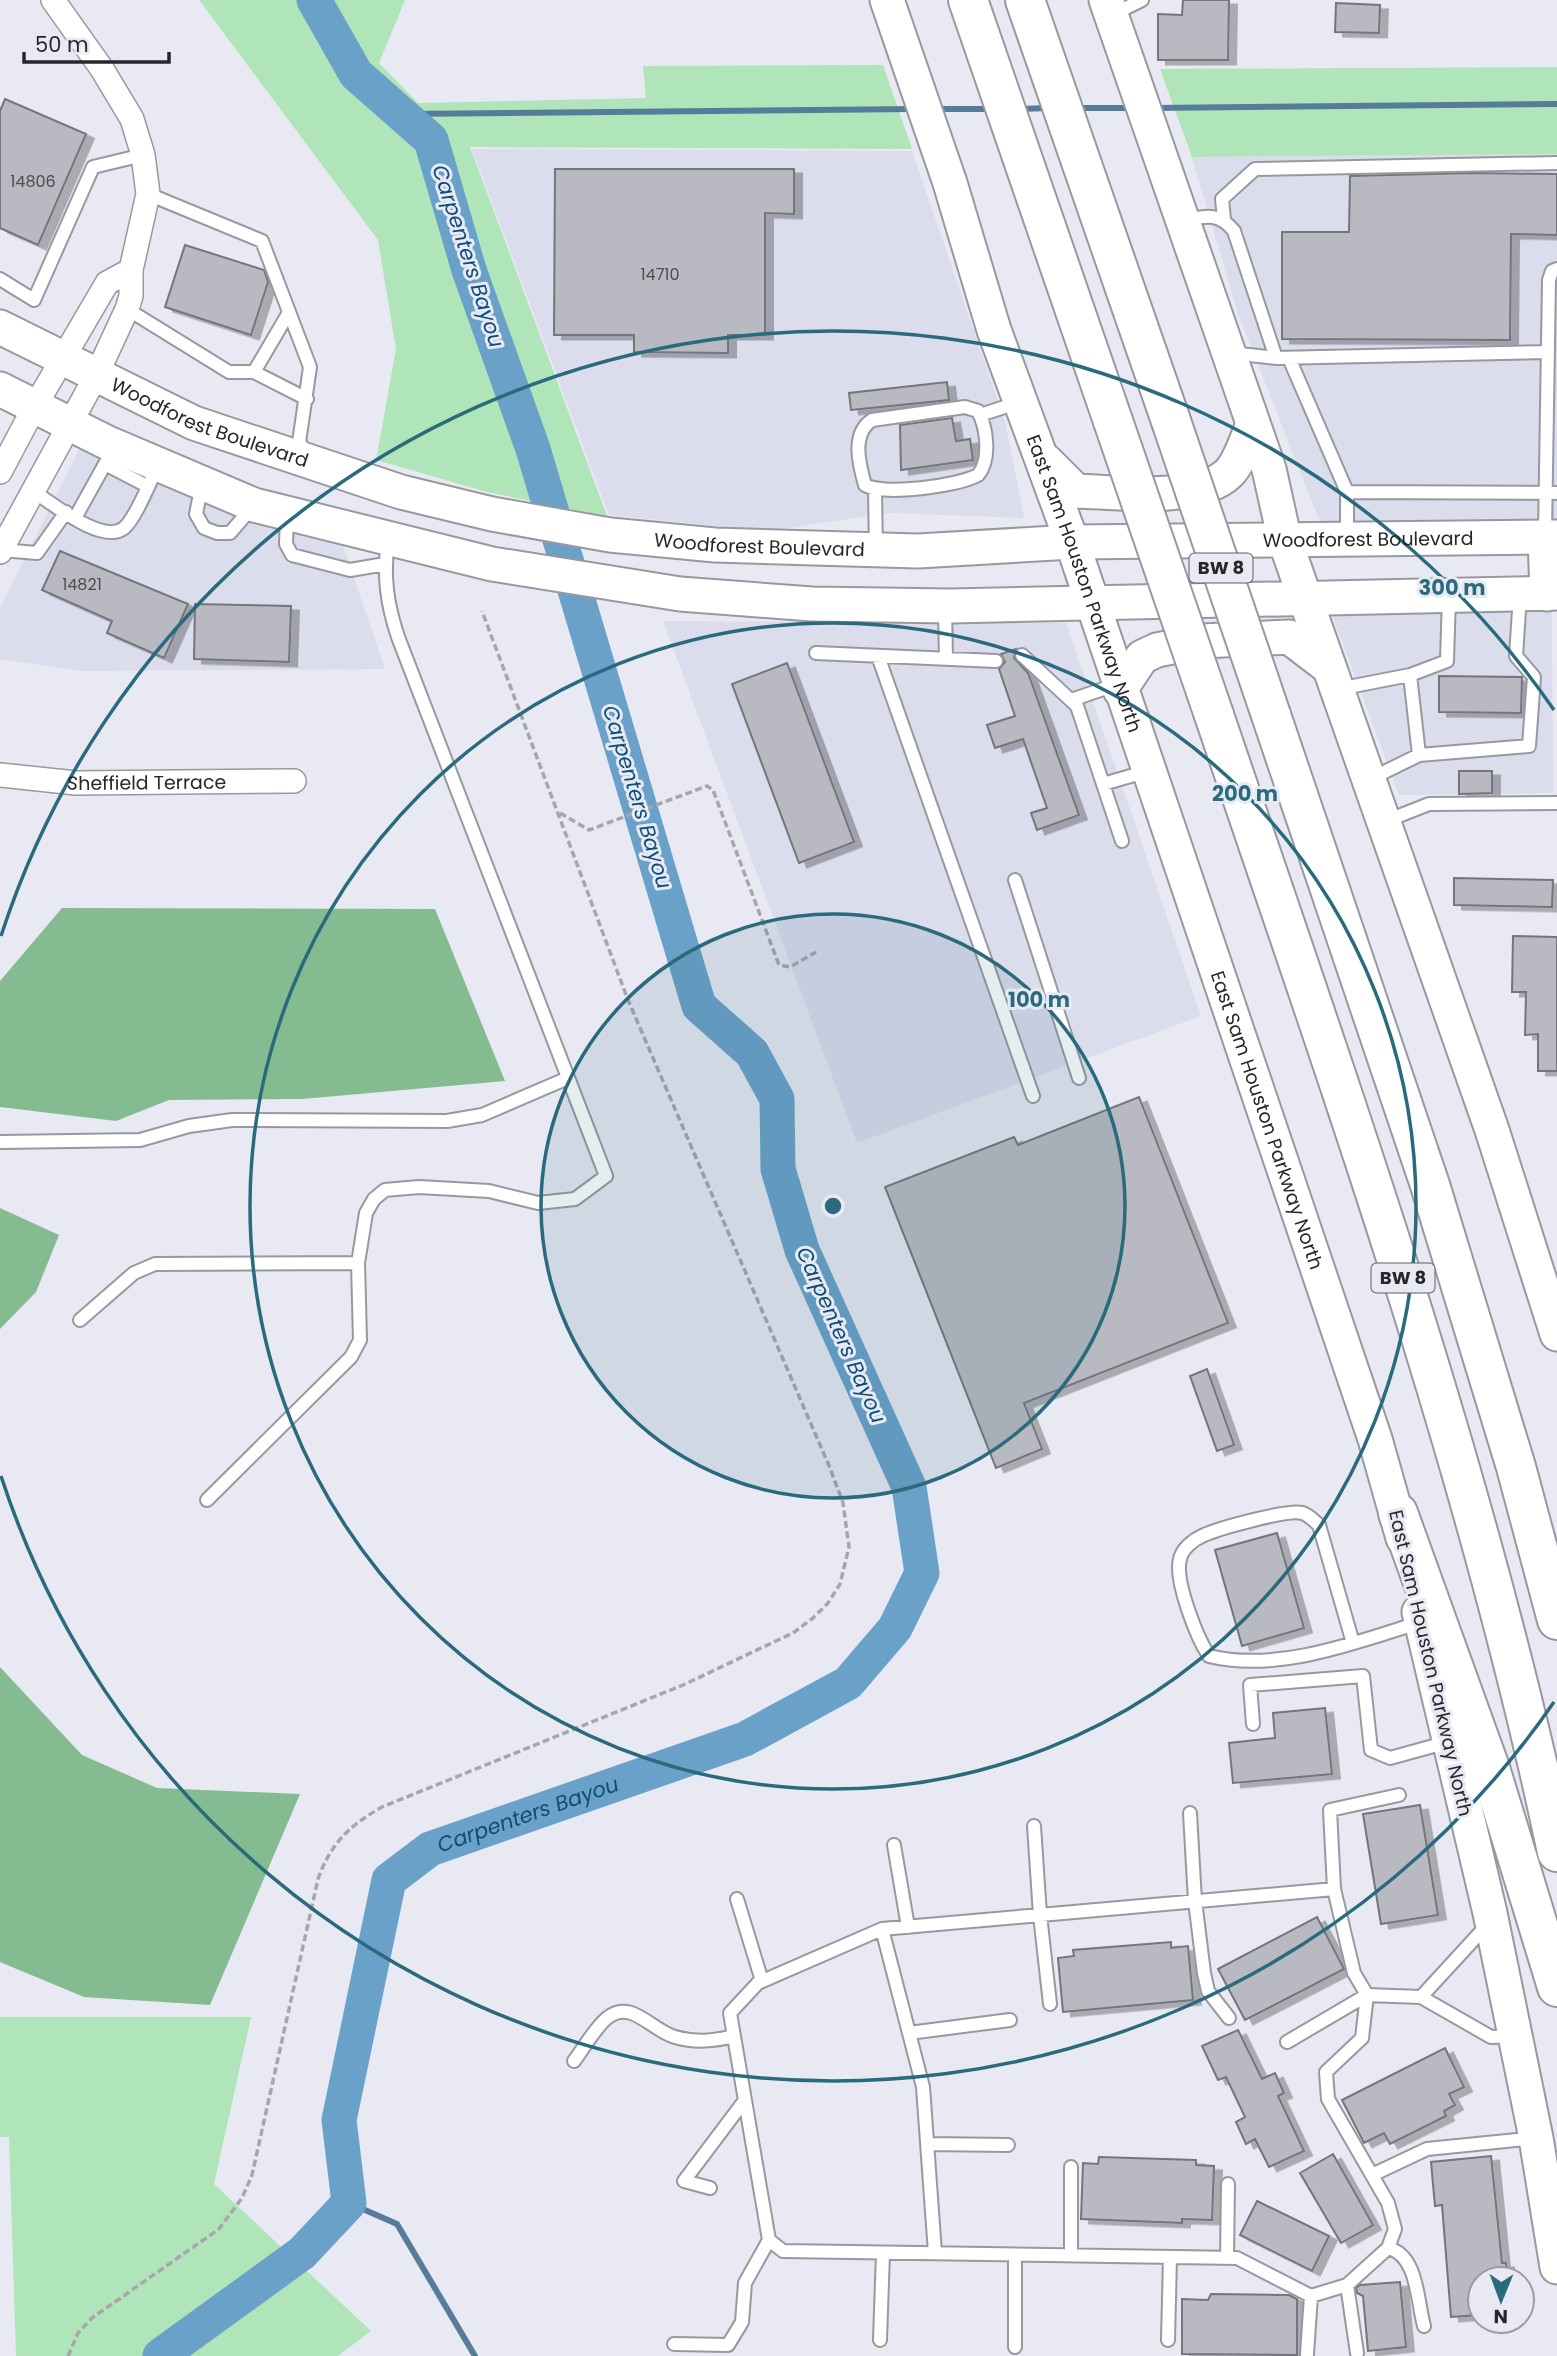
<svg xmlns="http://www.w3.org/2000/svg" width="1557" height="2356" font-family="Poppins,sans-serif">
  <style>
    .built { fill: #dbdcec }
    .green { fill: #b0e5ba }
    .forest { fill: #85bb90 }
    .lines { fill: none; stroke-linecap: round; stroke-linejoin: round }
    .stream { stroke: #567c99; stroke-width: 6 }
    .river { stroke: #6aa1c9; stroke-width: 35 }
    .building { fill: #b9b9c2; stroke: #74747d; stroke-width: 2; filter: url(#shadow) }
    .service-casing { stroke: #9898a1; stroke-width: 16 }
    .minor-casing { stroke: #9898a1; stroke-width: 26 }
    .secondary-casing { stroke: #9898a1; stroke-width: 37 }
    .motorway-casing { stroke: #9898a1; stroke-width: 42 }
    .path { stroke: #a6a6ad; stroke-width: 3.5; stroke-dasharray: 7 3.5; stroke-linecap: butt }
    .service { stroke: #fff; stroke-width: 12 }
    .minor { stroke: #fff; stroke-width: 23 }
    .secondary { stroke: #fff; stroke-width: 33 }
    .motorway { stroke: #fff; stroke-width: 38 }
    .motorway-bridge-casing { stroke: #9898a1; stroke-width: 42; stroke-linecap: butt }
    .motorway-bridge { stroke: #fff; stroke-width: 38 }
    .ring { fill: none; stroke: #296b7d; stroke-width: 3.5 }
    .labels { text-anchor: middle; stroke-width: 6; stroke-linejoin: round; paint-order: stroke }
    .number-label { font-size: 16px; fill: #4c4c50 }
    .shield { fill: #e8e9f2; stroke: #616166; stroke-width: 2 }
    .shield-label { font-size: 18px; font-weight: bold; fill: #27272a }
    .street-label { font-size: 19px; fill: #27272a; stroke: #e8e9f2 }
    .water-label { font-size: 21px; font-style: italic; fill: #0b4e76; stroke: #e8e9f2 }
    .centre { fill: #296b7d; stroke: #e8e9f2; stroke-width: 3.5 }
    .ring-label { font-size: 21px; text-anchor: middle; font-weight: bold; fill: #296b7d; stroke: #e8e9f2; stroke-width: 6; stroke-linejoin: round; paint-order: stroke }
  </style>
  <defs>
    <filter id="shadow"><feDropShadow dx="8" dy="4.5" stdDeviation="0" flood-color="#0004"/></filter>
  </defs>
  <rect width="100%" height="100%" fill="#e8e9f2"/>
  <path class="built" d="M 472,149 L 912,151 L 1005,421 L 1024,518 L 889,513 L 766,531 L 609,515 Z
    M 1557,154 L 1557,527 L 1322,527 L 1238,314 L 1192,157 Z
    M 93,444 L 220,502 L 343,546 L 385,669 L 82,671 L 0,659 L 0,608 L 79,450 Z
    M 1552,612 L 1553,793 L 1399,795 L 1332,615 Z
    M 663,621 L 1066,623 L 1201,1016 L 857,1143 Z"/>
  <path class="green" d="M 199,0 L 405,0 L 379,63 L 418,103 L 646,98 L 643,66 L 883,65 L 912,149 L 470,147 L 607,516 L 487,492 L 376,460 L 396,349 L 378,240 Z
    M 1557,67 L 1557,154 L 1192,157 L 1160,69 Z
    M 0,2017 L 251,2017 L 214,2184 L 371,2331 L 338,2356 L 16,2356 L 9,2137 L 0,2137 Z"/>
  <path class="forest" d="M 62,908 L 435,909 L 505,1081 L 302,1099 L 169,1100 L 116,1121 L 0,1107 L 0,981 Z
    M 0,1208 L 59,1235 L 36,1292 L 0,1329 Z
    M 0,1667 L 82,1755 L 157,1788 L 300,1794 L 210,2005 L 84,1997 L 0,1962 Z"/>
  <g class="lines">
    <path class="stream" d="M 1076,108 L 1132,108
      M 1153,108 L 1557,104
      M 936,109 L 992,109
      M 1020,109 L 1048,108
      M 402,114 L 915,109
      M 349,2203 L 397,2224 L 475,2356"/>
    <path class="river" id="s1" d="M 160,2356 L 302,2253 L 349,2203 L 339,2120 L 389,1880 L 430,1849 L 745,1739 L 848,1683 L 895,1628 L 922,1573 L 909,1487 L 802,1250 L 778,1169 L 777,1099 L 752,1053 L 699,1006 L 533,449 L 469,270 L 431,140 L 356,74 L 314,0"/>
  </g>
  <path class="building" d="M 1183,0 L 1229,0 L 1228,60 L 1158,60 L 1158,14 L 1182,15 Z
    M 1336,3 L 1380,5 L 1379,33 L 1335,32 Z
    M 5,99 L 86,134 L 38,245 L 0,228 L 0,111 Z
    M 555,169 L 794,169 L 794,214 L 765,213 L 765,335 L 728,335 L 728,353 L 634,352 L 634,335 L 554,335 Z
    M 1471,173 L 1557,174 L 1557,235 L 1511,234 L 1510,340 L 1282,339 L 1282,232 L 1349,232 L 1350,176 Z
    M 185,245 L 264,270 L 268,282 L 251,335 L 165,307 Z
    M 947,382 L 949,400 L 851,410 L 849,393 Z
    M 952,418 L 956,441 L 970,439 L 973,460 L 901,470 L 900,425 Z
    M 60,551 L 188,604 L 164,658 L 107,633 L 112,621 L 42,590 Z
    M 195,604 L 291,606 L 289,662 L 194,659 Z
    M 1016,649 L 1014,658 L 1028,673 L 1079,815 L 1037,830 L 1031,813 L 1047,808 L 1023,739 L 995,748 L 987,725 L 1015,716 L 999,669 L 1005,662 L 1001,654 Z
    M 787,663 L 854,842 L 799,863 L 732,684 Z
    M 1439,676 L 1522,677 L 1521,713 L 1439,712 Z
    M 1459,771 L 1492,771 L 1492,793 L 1459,794 Z
    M 1454,878 L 1553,880 L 1552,907 L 1454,905 Z
    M 1513,936 L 1557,937 L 1557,1071 L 1538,1071 L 1538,1034 L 1525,1035 L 1526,992 L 1512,992 Z
    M 1139,1097 L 1228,1323 L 1024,1403 L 1042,1449 L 996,1468 L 885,1187 L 1014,1137 L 1018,1145 Z
    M 1207,1369 L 1234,1445 L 1217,1451 L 1190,1376 Z
    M 1277,1533 L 1304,1628 L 1242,1646 L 1215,1550 Z
    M 1325,1708 L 1332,1774 L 1233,1783 L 1229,1743 L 1275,1738 L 1273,1713 Z
    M 1420,1805 L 1438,1915 L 1381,1924 L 1363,1814 Z
    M 1317,1917 L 1344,1969 L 1245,2020 L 1218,1969 Z
    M 1171,1942 L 1171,1948 L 1188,1946 L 1193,2000 L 1063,2012 L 1058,1958 L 1074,1956 L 1073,1950 Z
    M 1238,2030 L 1262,2079 L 1275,2073 L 1284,2093 L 1278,2096 L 1304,2151 L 1269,2167 L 1255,2139 L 1246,2144 L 1236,2122 L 1245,2117 L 1226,2077 L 1218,2080 L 1202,2046 Z
    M 1445,2048 L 1464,2087 L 1449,2094 L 1455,2105 L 1444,2111 L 1446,2116 L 1390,2144 L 1384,2133 L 1364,2143 L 1342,2100 Z
    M 1333,2154 L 1373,2225 L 1341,2243 L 1300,2173 Z
    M 1491,2156 L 1502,2263 L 1506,2263 L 1508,2279 L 1480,2279 L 1480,2315 L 1451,2317 L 1442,2205 L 1435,2206 L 1431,2162 Z
    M 1099,2157 L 1196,2160 L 1196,2165 L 1214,2166 L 1212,2220 L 1182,2219 L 1182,2223 L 1081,2219 L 1083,2163 L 1098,2164 Z
    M 1257,2201 L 1329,2236 L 1312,2271 L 1240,2235 Z
    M 1400,2282 L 1406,2347 L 1368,2351 L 1363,2296 L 1357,2293 L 1356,2288 L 1360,2285 Z
    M 1211,2294 L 1289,2295 L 1297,2299 L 1297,2355 L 1182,2354 L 1182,2299 L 1208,2300 Z"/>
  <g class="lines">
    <g class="service-casing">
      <path id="service" d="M 1112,15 L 1142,0
        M 148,194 L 262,241 L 310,367 L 299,442 L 308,455
        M 1224,219 L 1222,199 L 1255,169 L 1557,163
        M 1184,220 C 1206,216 1219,212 1234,231 L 1276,358
        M 0,279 L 34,300 L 93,167 L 143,155
        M 127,309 L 229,372 L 254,372 L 307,399
        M 1231,353 L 1276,358 L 1548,352
        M 1289,358 L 1347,492 L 1347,539
        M 254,372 L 288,314
        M 965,407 L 978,411 C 987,428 991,460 978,475 C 957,486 884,496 865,485 C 859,464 851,434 872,420 Z
        M 980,415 L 1020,402
        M 105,464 L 147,486
        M 202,484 L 196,514 L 204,528 L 217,533 L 230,533 L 254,505
        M 33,491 C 53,504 103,545 124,528 C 136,518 150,481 158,466
        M 875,491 L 876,550
        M 1347,492 L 1557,493
        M 287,516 L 286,544 L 292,555 L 350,570 L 385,564
        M 75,518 L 115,446
        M 1545,534 L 1549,280 L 1552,271 L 1557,269
        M 1,550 L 37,553 L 66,512
        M 945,607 L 946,659
        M 816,653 L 996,661
        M 1022,655 L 1077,706 L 1122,841
        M 878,656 L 1033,1096
        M 1410,675 L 1419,755
        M 1338,689 L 1410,675 L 1447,661 L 1449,596
        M 1071,700 L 1118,684
        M 1370,779 L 1419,755 L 1529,746 L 1534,677 L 1516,656 L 1520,595
        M 1103,784 L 1148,771
        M 1386,821 L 1429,804 L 1557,803
        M 1015,880 L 1079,1078
        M 0,1142 L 140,1140 L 189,1126 L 232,1120 L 447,1121 L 482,1115 L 568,1078
        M 80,1320 L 134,1273 L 155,1264 L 358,1263
        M 207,1500 L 351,1357 L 360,1340 L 358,1263 L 366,1213 L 374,1199 L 385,1190 L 419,1187 L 489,1191 L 538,1203 L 575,1199 L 606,1176 L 398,637 C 387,604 383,576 388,541
        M 1353,1643 L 1319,1525 C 1314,1521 1308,1514 1302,1513 C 1288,1509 1216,1529 1202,1536 C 1193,1540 1182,1549 1180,1559 C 1174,1580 1197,1638 1209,1656 C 1277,1673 1357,1642 1421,1622
        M 1253,1724 L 1250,1685 L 1363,1676 L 1371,1750 L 1390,1758 L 1448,1742
        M 1190,1813 L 1195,1901 L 1204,1973 L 1208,1991 L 1229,2018
        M 1034,1826 L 1040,1915 L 1050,2004
        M 894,1845 L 908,1927
        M 1334,1889 L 1354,1973 L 1367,1995 L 1362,2038 L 1326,2072 L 1328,2099 L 1388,2203 L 1395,2229 L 1388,2248 L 1347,2285 L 1311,2296 L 1237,2258 L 783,2251 L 769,2240 L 730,2013 L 758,1983 L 882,1929 Z
        M 1334,1889 L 1330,1810 L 1399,1795
        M 737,1899 L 762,1981
        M 882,1929 L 923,2087 L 935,2253
        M 1421,1997 L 1489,1923
        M 909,2033 L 1010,2020
        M 1287,2042 L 1367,1995 L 1421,1997 L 1491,2037 L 1514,2036
        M 574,2061 C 584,2048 594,2029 607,2018 C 631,1998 652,2031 675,2037 C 696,2043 714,2041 734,2036
        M 927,2144 L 1008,2145
        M 1372,2175 L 1427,2149 L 1535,2138
        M 710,2188 L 684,2181 L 745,2100
        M 1388,2248 C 1418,2255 1417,2301 1424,2326
        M 1015,2255 L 1015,2347
        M 1071,2255 L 1071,2167
        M 1227,2258 L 1228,2184
        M 1347,2285 L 1357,2353
        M 880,2340 L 883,2253
        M 1168,2340 L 1170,2257
        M 674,2344 L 728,2345 L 742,2322 L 745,2283 L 769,2240
        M 1307,2354 L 1311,2296"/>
    </g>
    <g class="minor-casing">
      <g id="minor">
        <path d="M 0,472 L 35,406 L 107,283 L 131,270"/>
        <path d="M 0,552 L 96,376 L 127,309 L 131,296 L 131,270 L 148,194 L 143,155 L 132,119 L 102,69 L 53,0"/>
        <path id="s2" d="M 0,775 L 76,783 L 294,781"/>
      </g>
    </g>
    <g class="secondary-casing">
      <g id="secondary">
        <path id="s3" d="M 887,0 L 950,183 L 994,330 L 1072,542 L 1375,1439 L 1403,1538"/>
        <path d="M 1106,0 L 1269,469 L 1285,541 L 1492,1130 L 1557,1334"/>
        <path id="s4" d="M 0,327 L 194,423 L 401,492 L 492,514 L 610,535 L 715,545 L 918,551 L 1072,542 L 1557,537"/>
        <path d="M 0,389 L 108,443 L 254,505 L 492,564 L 680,594 L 812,604 L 951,606 L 1557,593"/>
        <path d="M 1046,461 L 1076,491 C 1117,492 1198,503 1229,473 C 1240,462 1247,438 1253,424"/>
        <path d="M 1545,537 L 1547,594"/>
        <path d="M 1120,690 L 1142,657 L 1157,650 L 1202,641 L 1289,637 L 1327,666"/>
        <path d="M 1419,1612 L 1490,1913 L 1536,2138 L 1557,2267"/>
      </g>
    </g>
    <g class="motorway-casing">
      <path id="motorway" d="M 968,0 L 1113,421
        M 1025,0 L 1171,421
        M 1214,715 C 1341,1090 1475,1463 1557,1852
        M 1271,715 L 1430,1185 L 1516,1467 L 1557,1620
        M 1398,1513 L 1490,1768 L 1557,1987"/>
    </g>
    <path class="path" d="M 560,813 L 589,830 L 707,786 L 713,790 L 779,965 L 790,967 L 816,952
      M 68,2356 L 78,2333 L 92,2318 L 219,2229 L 242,2198 L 252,2175 L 318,1879 C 331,1843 349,1826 382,1807 L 683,1685 L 793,1633 L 813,1618 L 828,1603 L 840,1584 L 849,1547 L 843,1503 L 830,1468 L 628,1000 L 482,611"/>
    <use href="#service" class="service"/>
    <use href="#minor" class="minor"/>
    <use href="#secondary" class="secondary"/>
    <use href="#motorway" class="motorway"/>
    <g class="motorway-bridge-casing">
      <path id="motorway-bridge" d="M 1113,421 L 1214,715
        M 1171,421 L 1271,715"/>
    </g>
    <use href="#motorway-bridge" class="motorway-bridge"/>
  </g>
  <circle cx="833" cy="1206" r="292" fill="#296b7d" fill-opacity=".12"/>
  <g class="ring">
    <circle cx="833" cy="1206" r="292"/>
    <circle cx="833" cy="1206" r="583"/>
    <path d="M1554 1702A875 875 0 0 1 1 1476M1 936A875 875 0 0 1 1554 710"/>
  </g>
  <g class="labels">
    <g class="number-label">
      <text x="33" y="187">14806</text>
      <text x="660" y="280">14710</text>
      <text x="82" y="590">14821</text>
    </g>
    <g class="shield">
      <rect x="1189.5" y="553.5" width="63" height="29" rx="5"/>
      <rect x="1371.5" y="1263.5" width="63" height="29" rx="5"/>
    </g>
    <g class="shield-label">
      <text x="1221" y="574">BW 8</text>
      <text x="1403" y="1284">BW 8</text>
    </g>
    <g class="street-label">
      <text dy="7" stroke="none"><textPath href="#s4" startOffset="231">Woodforest Boulevard</textPath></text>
      <text dy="7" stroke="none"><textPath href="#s4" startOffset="1407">Woodforest Boulevard</textPath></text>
      <text dy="7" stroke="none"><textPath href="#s4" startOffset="798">Woodforest Boulevard</textPath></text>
      <text dy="7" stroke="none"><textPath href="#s3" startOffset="616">East Sam Houston Parkway North</textPath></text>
      <text dy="7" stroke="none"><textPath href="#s2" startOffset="147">Sheffield Terrace</textPath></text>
      <text dy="7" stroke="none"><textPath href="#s3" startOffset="1183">East Sam Houston Parkway North</textPath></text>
      <text transform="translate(1431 1663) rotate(77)" y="7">East Sam Houston Parkway North</text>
    </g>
    <g class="water-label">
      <text transform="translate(468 256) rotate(72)" y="7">Carpenters Bayou</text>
      <text transform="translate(637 797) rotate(73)" y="7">Carpenters Bayou</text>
      <text transform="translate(841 1335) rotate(66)" y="7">Carpenters Bayou</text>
      <text dy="7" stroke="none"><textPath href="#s1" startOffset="728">Carpenters Bayou</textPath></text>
    </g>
  </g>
  <circle cx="833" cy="1206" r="10" class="centre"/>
  <g class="ring-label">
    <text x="1452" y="595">300 m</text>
    <text x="1245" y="801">200 m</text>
    <text x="1039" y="1007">100 m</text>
  </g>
  <g transform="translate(1501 2300) rotate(181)"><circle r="33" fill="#e8e9f2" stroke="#9b9ba2" stroke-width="2"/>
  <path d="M0-5L12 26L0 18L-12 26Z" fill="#296b7d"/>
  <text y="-10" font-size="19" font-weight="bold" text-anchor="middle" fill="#27272a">N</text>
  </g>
  <path d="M24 52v10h145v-10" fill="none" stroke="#27272a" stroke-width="3.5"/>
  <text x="35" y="52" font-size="21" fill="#27272a" stroke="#e8e9f2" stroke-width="5" paint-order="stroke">50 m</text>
</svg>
